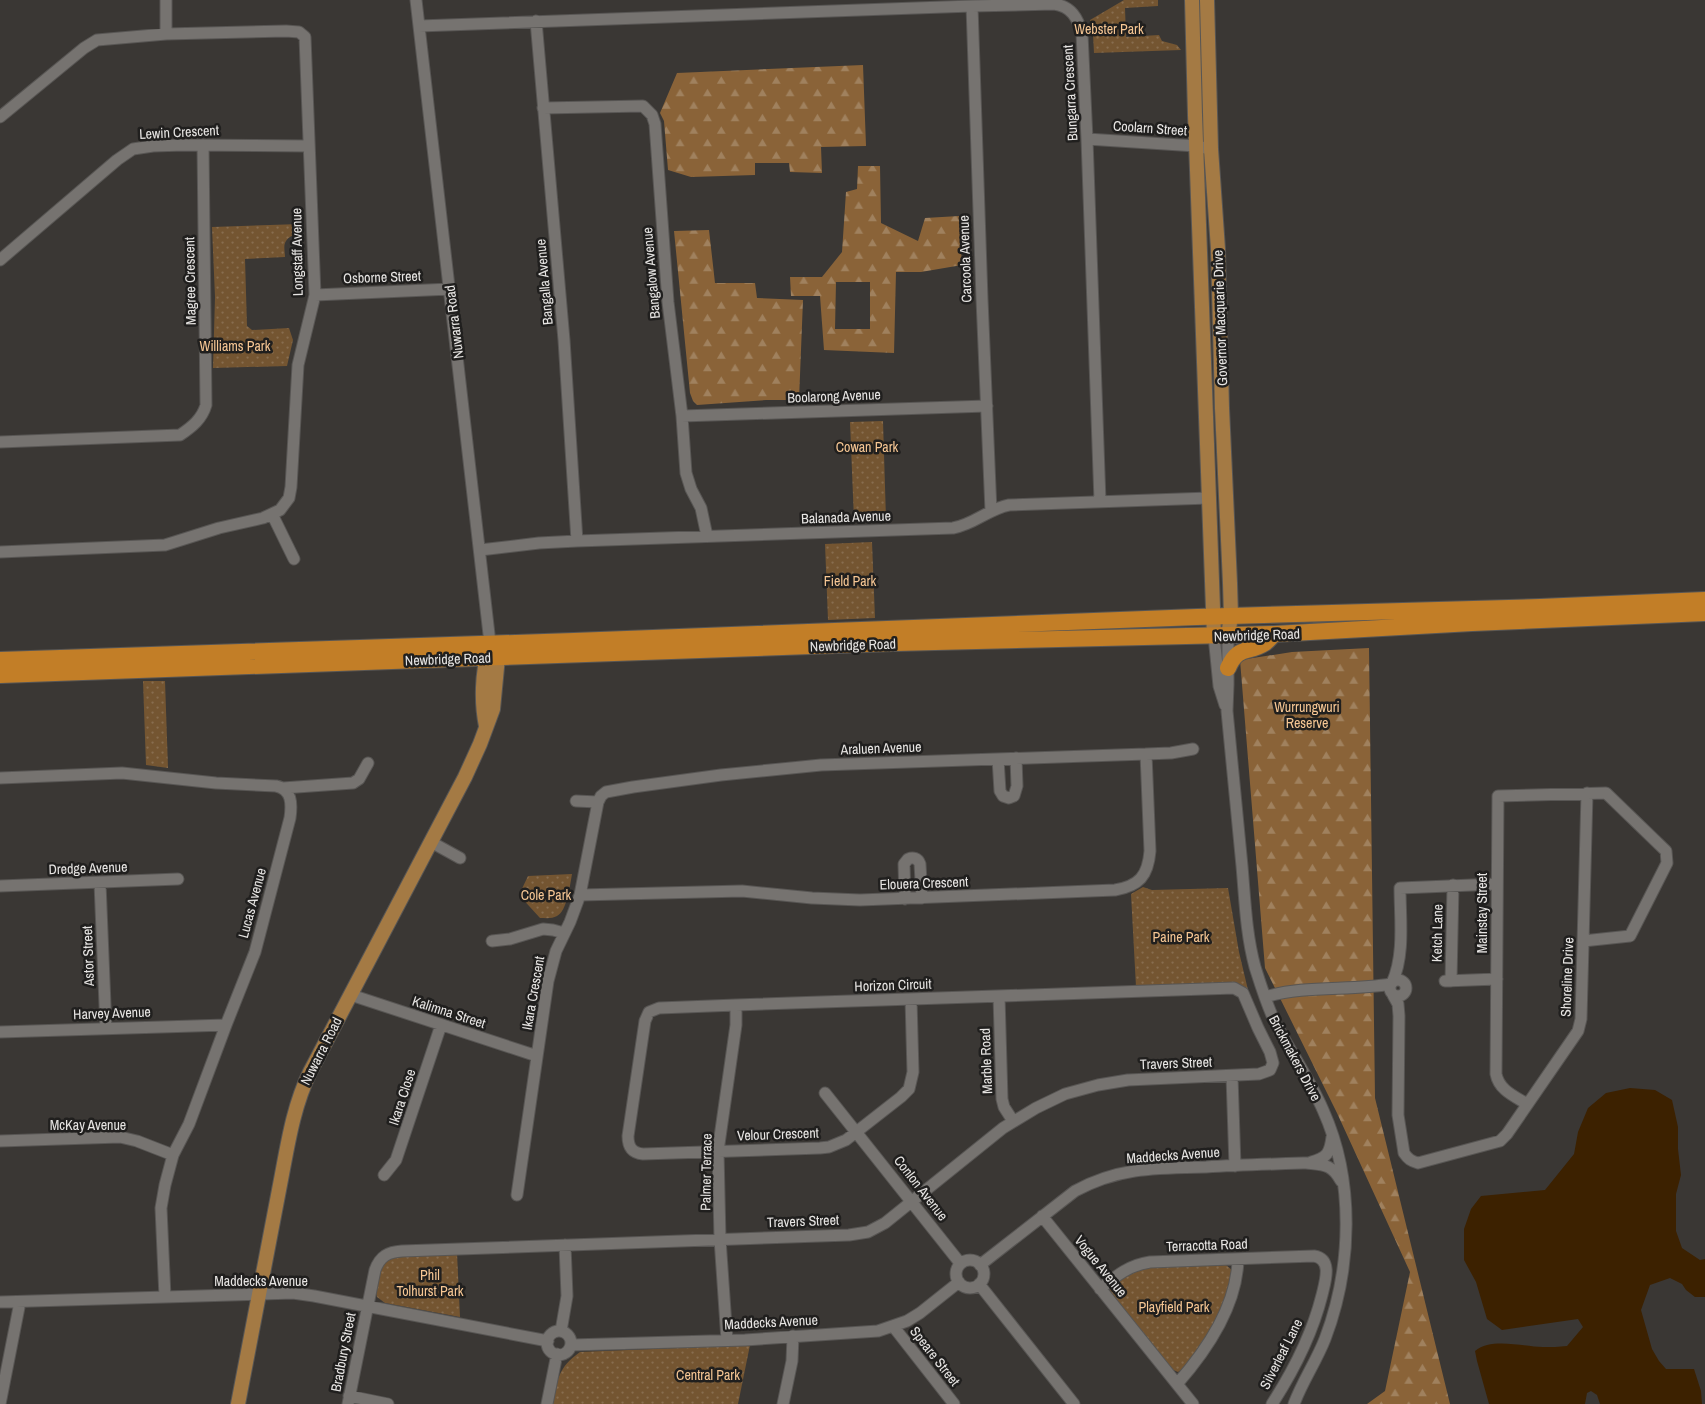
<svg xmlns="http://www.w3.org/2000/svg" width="1705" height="1404" font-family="'Archivo Narrow',sans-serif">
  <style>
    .grass { fill: url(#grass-dots) }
    .forest { fill: url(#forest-firs); fill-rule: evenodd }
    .water { fill: #3c2100 }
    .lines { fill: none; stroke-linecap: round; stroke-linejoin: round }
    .minor-casing { stroke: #585654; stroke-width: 13 }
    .major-casing { stroke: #585654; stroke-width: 16 }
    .highway-casing { stroke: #585654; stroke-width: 18 }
    .minor { stroke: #767370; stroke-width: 11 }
    .major { stroke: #a47a44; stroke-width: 14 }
    .highway { stroke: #c27e27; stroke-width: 16 }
    .labels { text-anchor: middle; stroke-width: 5; stroke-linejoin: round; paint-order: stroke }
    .park-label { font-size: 14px; fill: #f7c794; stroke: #201f1e }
    .street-label { font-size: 14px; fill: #e7e5e3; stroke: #201f1e }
  </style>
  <defs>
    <pattern id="grass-dots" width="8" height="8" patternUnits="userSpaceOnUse" patternTransform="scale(1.25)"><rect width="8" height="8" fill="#745531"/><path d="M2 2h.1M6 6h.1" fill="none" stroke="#886d4f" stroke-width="1.8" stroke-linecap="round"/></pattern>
    <pattern id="forest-firs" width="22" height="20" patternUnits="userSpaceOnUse" patternTransform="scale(1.25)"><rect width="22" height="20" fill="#8a6338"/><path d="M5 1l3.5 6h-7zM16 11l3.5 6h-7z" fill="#a0815e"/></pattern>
  </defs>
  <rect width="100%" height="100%" fill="#3a3734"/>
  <path class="grass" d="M 1124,0 L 1158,0 L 1158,6 L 1125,8 L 1126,37 L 1159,35 L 1162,41 L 1177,45 L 1181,50 L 1094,53 L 1093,34 L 1090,20 Z
    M 301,224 C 302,236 291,233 286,241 C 283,245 285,252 285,257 L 245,259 L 247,326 L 252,330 L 289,328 L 293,340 L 287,366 L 213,368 L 215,297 L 212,227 Z
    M 883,421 L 886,519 L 854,520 L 850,422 Z
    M 872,542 L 875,618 L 828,620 L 825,544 Z
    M 143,681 L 165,681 L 168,768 L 146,765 Z
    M 572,874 C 570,885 567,911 557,916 C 552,919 546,918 540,918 L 519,895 L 528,876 Z
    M 1143,887 L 1152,890 L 1228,888 L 1239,952 L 1248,990 L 1240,986 L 1136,987 L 1131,894 Z
    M 457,1253 L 460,1317 L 385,1303 L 377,1297 C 373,1284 379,1266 390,1258 Z
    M 1226,1265 L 1233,1271 C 1230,1304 1203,1341 1186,1367 L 1178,1372 L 1171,1369 L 1110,1292 L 1111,1286 L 1121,1278 L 1144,1267 Z
    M 750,1345 L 738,1404 L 553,1404 C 557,1379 558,1368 580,1352 Z"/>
  <path class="forest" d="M 863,65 L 866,146 L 821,147 L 822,173 L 790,172 L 789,163 L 755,163 L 755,175 L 691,177 L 668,170 L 664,121 L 660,113 L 677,73 Z
    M 858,166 L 880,166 L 881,223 L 918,241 L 925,218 L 959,216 L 962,265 L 921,272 L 896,272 L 894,353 L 824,350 L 820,296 L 791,296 L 790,277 L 822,277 L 842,252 L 846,192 L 857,189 ZM 836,282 L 870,282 L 870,329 L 835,329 Z
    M 709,230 L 715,283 L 755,283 L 757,298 L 803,300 L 799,400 L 766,400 L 697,405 L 693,401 L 690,393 L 674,231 Z
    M 1369,648 L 1375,1098 L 1450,1404 L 1367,1404 L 1385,1391 L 1410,1272 L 1337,1113 L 1265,968 L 1240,660 L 1292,652 Z"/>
  <path class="water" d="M 1630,1088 L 1655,1090 L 1672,1100 L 1678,1127 L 1678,1149 L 1681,1175 L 1676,1194 L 1676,1231 L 1682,1248 L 1700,1260 L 1705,1259 L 1705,1297 L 1695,1297 L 1686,1290 L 1682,1284 L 1670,1278 L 1650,1285 L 1641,1310 L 1652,1349 L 1659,1361 L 1666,1369 L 1694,1369 L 1701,1391 L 1702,1404 L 1600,1404 L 1597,1395 L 1591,1391 L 1587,1393 L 1585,1404 L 1489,1404 L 1477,1361 L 1475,1351 C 1492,1337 1523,1347 1543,1347 C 1551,1347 1559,1347 1567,1346 L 1583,1327 L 1578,1319 L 1502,1330 L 1487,1319 L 1476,1282 L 1464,1260 L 1464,1229 L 1471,1209 L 1481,1196 L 1545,1190 L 1574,1154 L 1578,1132 L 1588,1108 L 1606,1093 Z"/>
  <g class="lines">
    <g class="minor-casing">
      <path id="minor" d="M 166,0 L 166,34
        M 416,0 L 490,643
        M 972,6 L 982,299 L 991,511
        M 536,21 L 564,340 L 577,541
        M 419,26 L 972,6 L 1054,4 C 1071,6 1078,18 1082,34 L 1087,139 L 1100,501
        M 543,108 L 643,106 L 652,115 L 655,124 L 668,302 L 682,416 L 686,473 L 691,489 L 701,508 L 707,536
        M 0,117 L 84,48 L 97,40 L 166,34 L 286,31 L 299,32 L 305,37 L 315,295 L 298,365 L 291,487 L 289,498 L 280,510 L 263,518 L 219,528 L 165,545 L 0,552
        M 1087,139 L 1196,146 L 1211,149
        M 0,260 L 117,160 L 133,149 L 153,146 L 184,145 L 309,146
        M 315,295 L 450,289
        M 682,416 L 987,406
        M 0,442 L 180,435 C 192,427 202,419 206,405 L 203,145
        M 272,514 L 294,559
        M 480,550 L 539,543 L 577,541 L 953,528 C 975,524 988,509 1009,505 L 1209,498
        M 1214,636 L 1219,686 L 1225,705
        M 1228,636 L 1228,685 L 1227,711 C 1232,763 1237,815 1242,866 C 1245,900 1246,934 1255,967 C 1261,986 1267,1006 1276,1024 C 1291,1053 1310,1080 1323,1110 C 1355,1181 1352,1268 1325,1339 C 1316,1362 1302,1382 1294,1404
        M 998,759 L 1000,791 L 1003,796 L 1009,798 L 1014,796 L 1017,786 L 1016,758
        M 0,778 L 122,773 L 216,783 L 276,786 C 292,789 292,804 290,818 L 255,952 L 226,1025 L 189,1124 L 173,1155 L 165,1185 L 161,1208 L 165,1297
        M 283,788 L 353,783 L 359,779 L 368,763
        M 576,801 L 598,802 L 601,796 L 606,792 L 633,787 L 721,775 L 821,765 L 1146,754 L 1171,753 L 1193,749
        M 431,842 L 460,858
        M 100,883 L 106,1029
        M 0,886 L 178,879
        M 580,895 L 742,891 L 812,898 L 860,900 L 1115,890 C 1139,886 1148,876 1150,851 L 1146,754
        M 905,899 L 904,864 L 908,859 C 913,857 918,858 920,864 L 922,898
        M 492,941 L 510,939 L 543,929 L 553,930 L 564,933
        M1390 988a8 8 0 1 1 16 0a8 8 0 1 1-16 0Z
        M 1445,981 L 1497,979
        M 1451,981 L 1453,885
        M 1392,983 C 1405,955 1400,918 1400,888 L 1497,884
        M 351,995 L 537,1056
        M 1393,995 L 1398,1004 L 1399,1016 L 1398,1115 L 1404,1153 C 1408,1159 1411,1161 1418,1163 L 1500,1141 L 1507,1134 L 1578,1031 L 1581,1019 L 1587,793
        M 999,996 L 1002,1099 L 1004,1107 L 1013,1121
        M 1265,997 C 1305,985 1350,991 1391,984
        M 0,1032 L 226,1025
        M 1232,1076 L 1235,1166
        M 825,1093 L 960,1263
        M 1527,1104 C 1514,1096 1499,1090 1496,1074 L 1498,796 L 1606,793 L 1666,851 L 1667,863 L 1630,936 L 1583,941
        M 0,1141 L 120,1137 L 137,1141 L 173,1155
        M 1311,1162 C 1327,1158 1330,1153 1332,1137
        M 384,1175 L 396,1160 L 441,1025
        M 517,1195 L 548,981 L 556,951 L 570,922 L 580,895 L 598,802
        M 1042,1216 L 1193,1404
        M956 1274a14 14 0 1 1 28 0a14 14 0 1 1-28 0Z
        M 980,1265 L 1075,1191 C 1119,1167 1157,1168 1206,1167 C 1239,1165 1273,1164 1306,1163 C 1324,1165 1332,1164 1341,1181
        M 979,1284 L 1074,1404
        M 1100,1289 C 1116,1276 1129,1265 1150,1262 L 1314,1256 C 1333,1259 1325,1282 1322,1295 C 1312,1335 1294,1370 1272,1404
        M 0,1302 L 293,1293 L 314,1296 L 548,1341
        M 893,1326 L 954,1404
        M 561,1331 L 567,1296 L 565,1245
        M547 1343a12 12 0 1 1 24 0a12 12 0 1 1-24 0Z
        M 727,1340 L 720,1239 L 718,1151 L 736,1025 L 736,1005
        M 571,1345 L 745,1340 L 878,1331 L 907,1321 L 920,1313 L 959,1282
        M 1177,1384 C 1207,1350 1237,1305 1238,1259
        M 349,1396 L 388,1404
        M 0,1404 L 20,1302
        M 348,1404 L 375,1270 C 380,1256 388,1252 402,1251 L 849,1235 L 868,1232 L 885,1223 L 1003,1128 L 1036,1108 L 1065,1094 L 1098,1085 L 1128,1080 L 1259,1074 L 1270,1070 L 1273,1063 L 1270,1052 L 1258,1028 L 1243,993 L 1234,988 L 736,1005 L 659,1008 L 649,1012 L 645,1021 L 628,1136 C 628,1147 632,1153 643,1154 L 820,1148 L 829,1147 L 846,1140 L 901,1097 L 909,1089 L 913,1072 L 911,999
        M 547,1404 L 557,1354
        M 783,1404 L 792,1361 L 793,1336"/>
    </g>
    <g class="major-casing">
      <path id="major" d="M 1192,0 L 1195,115 L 1214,636
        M 1207,0 L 1211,149 L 1218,249 L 1222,408 L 1230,583 L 1231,616 L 1228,636
        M 486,726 C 481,702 482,673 489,649
        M 238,1404 C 252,1333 265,1261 279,1190 C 287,1150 292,1109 310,1072 L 465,777 L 480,744 L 493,709 L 498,657 L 493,648"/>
    </g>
    <g class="highway-casing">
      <path id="highway" d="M 0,660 L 574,641 L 1197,617 L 1540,607 L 1705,600
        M 1228,668 C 1238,645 1248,654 1265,643 C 1268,641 1271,637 1274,634
        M 0,675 L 894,643 L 1274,634 L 1472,623 L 1705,613"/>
    </g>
    <use href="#minor" class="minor"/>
    <use href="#major" class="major"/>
    <use href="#highway" class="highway"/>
  </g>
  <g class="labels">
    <g class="park-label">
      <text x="1109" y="34">Webster Park</text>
      <text x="235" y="351">Williams Park</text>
      <text x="867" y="452">Cowan Park</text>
      <text x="850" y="586">Field Park</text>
      <text x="1307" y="712">Wurrungwuri<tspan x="1307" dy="16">Reserve</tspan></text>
      <text x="546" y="900">Cole Park</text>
      <text x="1181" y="942">Paine Park</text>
      <text x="430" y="1280">Phil<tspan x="430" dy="16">Tolhurst Park</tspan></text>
      <text x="1174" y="1312">Playfield Park</text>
      <text x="708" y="1380">Central Park</text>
    </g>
    <g class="street-label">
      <text transform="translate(1070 93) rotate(-93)" y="5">Bungarra Crescent</text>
      <text transform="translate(1150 128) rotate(4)" y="5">Coolarn Street</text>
      <text transform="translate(179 132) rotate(-3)" y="5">Lewin Crescent</text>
      <text transform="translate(297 252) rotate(-91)" y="5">Longstaff Avenue</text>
      <text transform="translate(965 259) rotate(-92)" y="5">Carcoola Avenue</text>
      <text transform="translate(651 273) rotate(-95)" y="5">Bangalow Avenue</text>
      <text transform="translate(382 277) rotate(-2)" y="5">Osborne Street</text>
      <text transform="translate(190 281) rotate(-91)" y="5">Magree Crescent</text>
      <text transform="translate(544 282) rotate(-95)" y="5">Bangalla Avenue</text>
      <text transform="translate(1220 318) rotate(-92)" y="5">Governor Macquarie Drive</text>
      <text transform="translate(454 322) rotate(-97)" y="5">Nuwarra Road</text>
      <text transform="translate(834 396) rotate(-2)" y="5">Boolarong Avenue</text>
      <text transform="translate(846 517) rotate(-2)" y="5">Balanada Avenue</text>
      <text transform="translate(1257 635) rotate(-2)" y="5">Newbridge Road</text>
      <text transform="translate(853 645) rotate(-2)" y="5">Newbridge Road</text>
      <text transform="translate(448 659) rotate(-2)" y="5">Newbridge Road</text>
      <text transform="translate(881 748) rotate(-2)" y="5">Araluen Avenue</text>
      <text transform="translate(88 868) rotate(-2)" y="5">Dredge Avenue</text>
      <text transform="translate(924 883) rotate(-2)" y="5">Elouera Crescent</text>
      <text transform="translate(252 903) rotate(-75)" y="5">Lucas Avenue</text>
      <text transform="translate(1482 913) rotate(-90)" y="5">Mainstay Street</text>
      <text transform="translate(1437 933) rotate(-89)" y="5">Ketch Lane</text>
      <text transform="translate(88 956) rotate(-92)" y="5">Astor Street</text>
      <text transform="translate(1567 977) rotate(-88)" y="5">Shoreline Drive</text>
      <text transform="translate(893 985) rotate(-2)" y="5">Horizon Circuit</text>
      <text transform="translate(533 993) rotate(-80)" y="5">Ikara Crescent</text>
      <text transform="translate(449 1012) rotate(18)" y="5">Kalimna Street</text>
      <text transform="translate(112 1013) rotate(-2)" y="5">Harvey Avenue</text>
      <text transform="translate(321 1051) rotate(-63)" y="5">Nuwarra Road</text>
      <text transform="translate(1295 1058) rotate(62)" y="5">Brickmakers Drive</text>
      <text transform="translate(986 1061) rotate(-92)" y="5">Marble Road</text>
      <text transform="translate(1176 1063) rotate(-2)" y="5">Travers Street</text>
      <text transform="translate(402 1097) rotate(-72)" y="5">Ikara Close</text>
      <text x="88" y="1130">McKay Avenue</text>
      <text transform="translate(778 1134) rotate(-2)" y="5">Velour Crescent</text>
      <text transform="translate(1173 1155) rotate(-4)" y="5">Maddecks Avenue</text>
      <text transform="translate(706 1172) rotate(-89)" y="5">Palmer Terrace</text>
      <text transform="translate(921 1188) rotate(52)" y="5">Conlon Avenue</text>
      <text transform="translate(803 1221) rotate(-2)" y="5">Travers Street</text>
      <text transform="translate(1207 1245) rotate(-2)" y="5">Terracotta Road</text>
      <text transform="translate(1101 1266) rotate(51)" y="5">Vogue Avenue</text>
      <text x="261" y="1286">Maddecks Avenue</text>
      <text transform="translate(771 1322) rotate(-3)" y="5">Maddecks Avenue</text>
      <text transform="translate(343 1352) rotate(-79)" y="5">Bradbury Street</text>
      <text transform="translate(1281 1354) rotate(-63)" y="5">Silverleaf Lane</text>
      <text transform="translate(935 1356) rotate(52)" y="5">Speare Street</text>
    </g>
  </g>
</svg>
